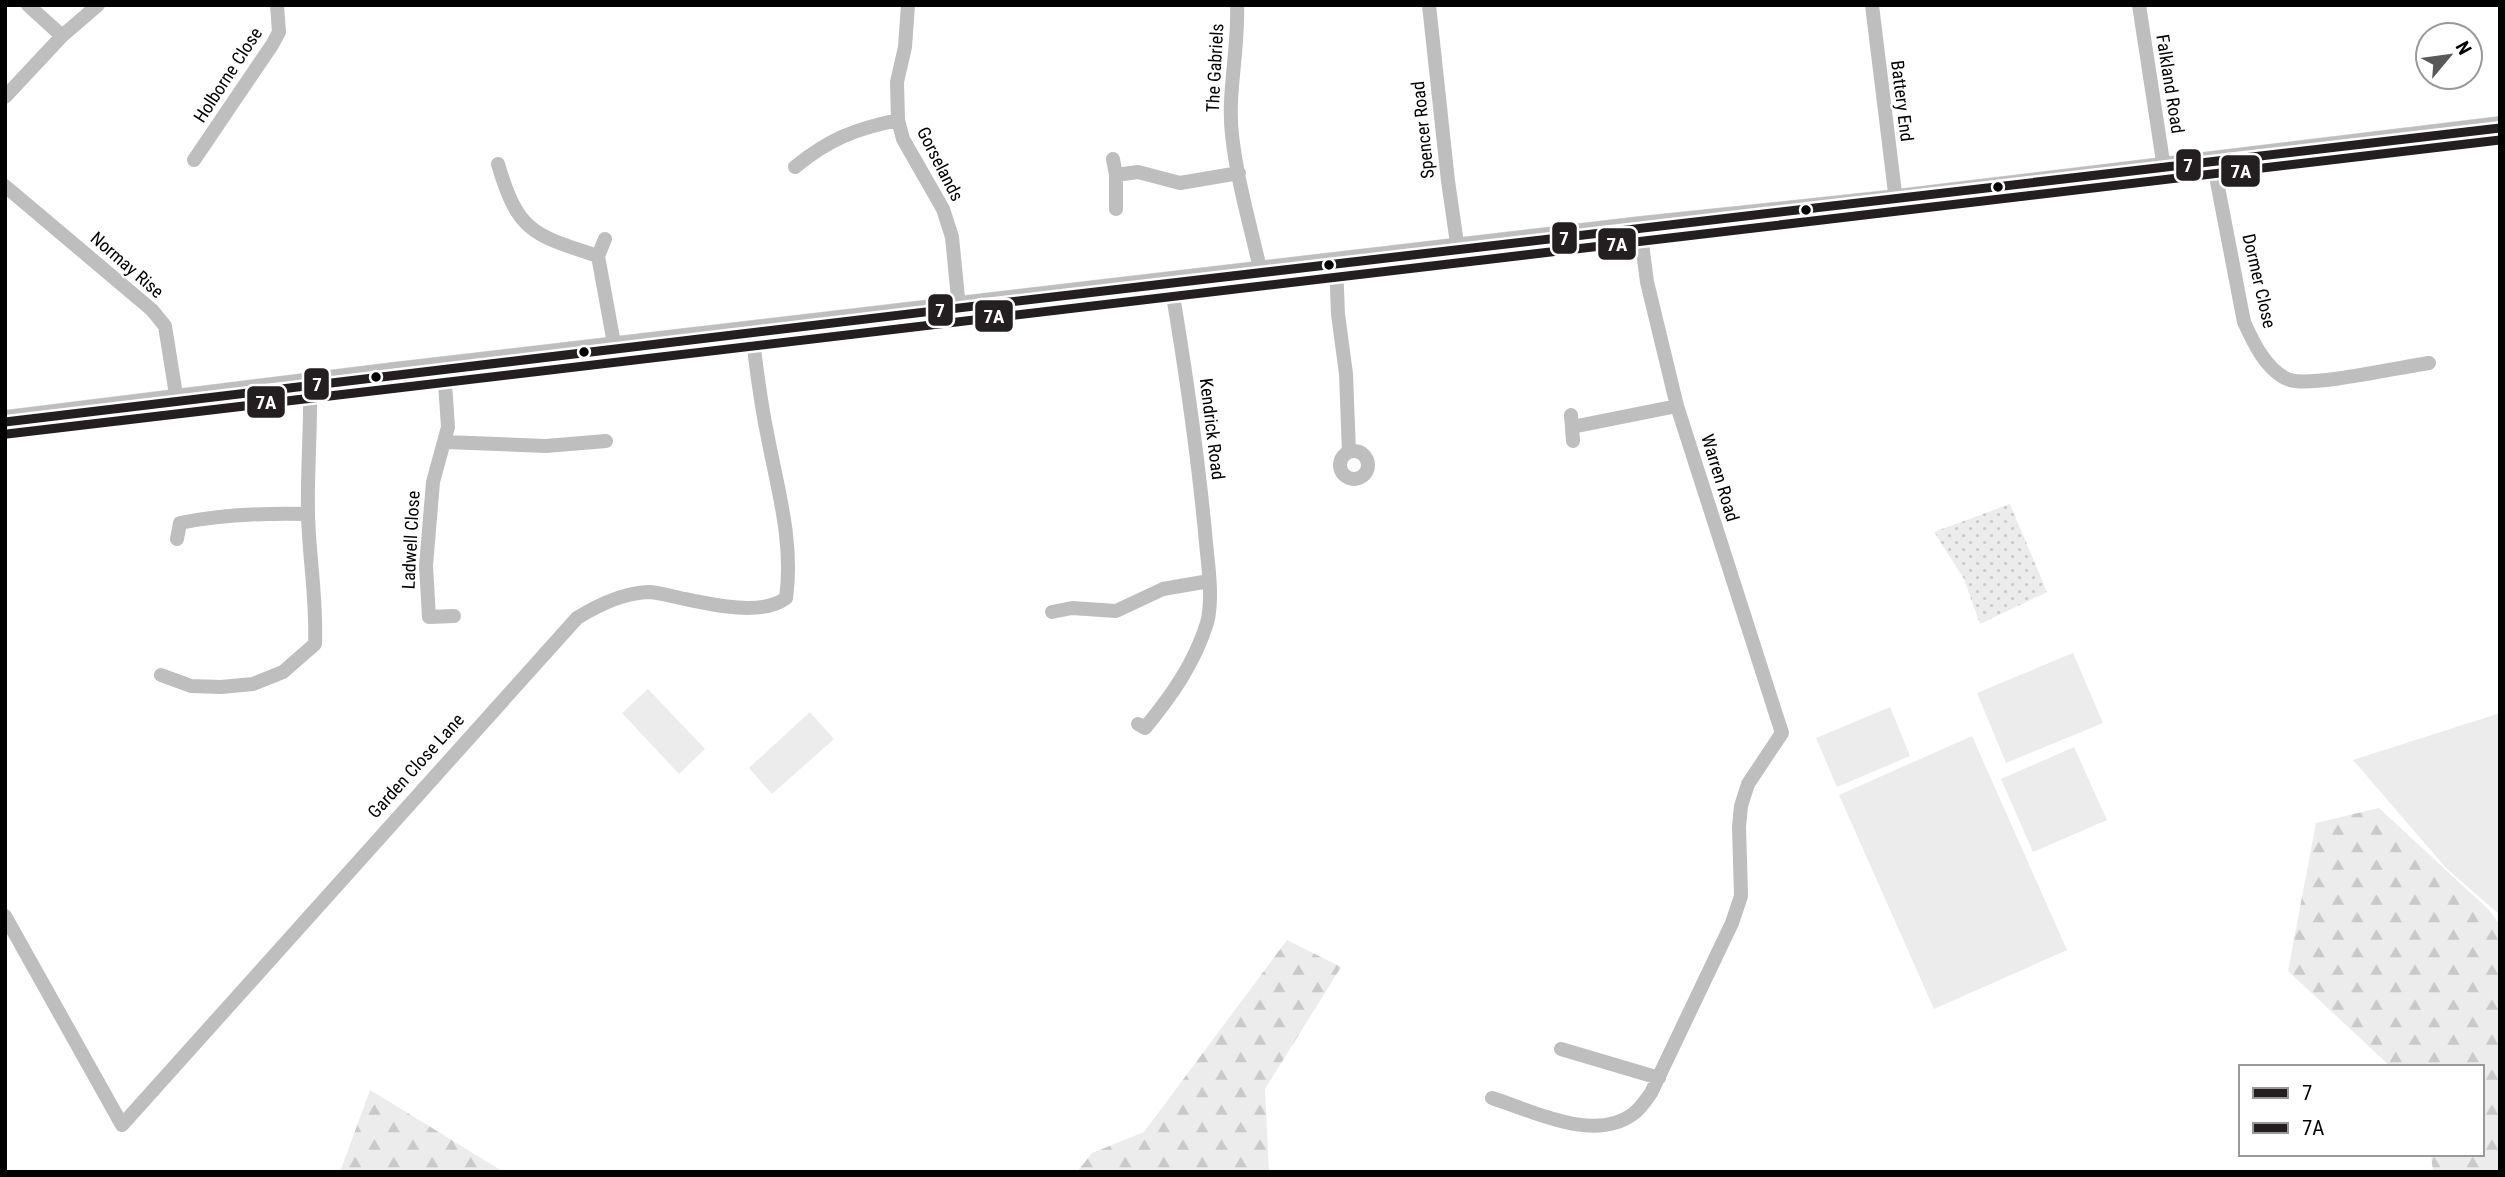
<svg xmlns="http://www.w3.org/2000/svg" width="2505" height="1177" font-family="'Roboto Condensed',sans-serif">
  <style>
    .forest { fill: url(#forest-firs) }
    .park { fill: url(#park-dots) }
    .garden { fill: #ececec }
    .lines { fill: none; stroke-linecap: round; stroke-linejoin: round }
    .primary-casing { stroke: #dbdbdb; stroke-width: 24 }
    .minor { stroke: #bebebe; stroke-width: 14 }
    .primary { stroke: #bebebe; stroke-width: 23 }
    .bus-1-casing { stroke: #fff; stroke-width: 14 }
    .bus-2-casing { stroke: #fff; stroke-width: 14 }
    .bus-1 { stroke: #231f20; stroke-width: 9 }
    .bus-2 { stroke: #231f20; stroke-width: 9 }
    .bus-dot { fill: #000; stroke: #fff; stroke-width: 2.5 }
    .labels { text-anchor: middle; stroke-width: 5; stroke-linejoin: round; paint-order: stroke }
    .street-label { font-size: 18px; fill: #000; stroke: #fff }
    .line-badge { stroke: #fff; stroke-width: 2.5 }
    .badge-label { font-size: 19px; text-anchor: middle; font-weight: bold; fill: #fff }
  </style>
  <defs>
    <pattern id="forest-firs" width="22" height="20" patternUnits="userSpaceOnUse" patternTransform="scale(1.75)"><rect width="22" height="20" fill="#ececec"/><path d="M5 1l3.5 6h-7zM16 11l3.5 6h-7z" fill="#c9c9c9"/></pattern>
    <pattern id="park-dots" width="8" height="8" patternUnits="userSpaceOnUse" patternTransform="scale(1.75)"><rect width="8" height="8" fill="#ececec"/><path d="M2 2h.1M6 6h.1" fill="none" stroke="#c9c9c9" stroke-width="1.8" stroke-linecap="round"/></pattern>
  </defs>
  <rect width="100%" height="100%" fill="#fff"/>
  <path class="forest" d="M 2379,808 L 2489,910 L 2500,925 L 2500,1172 L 2433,1172 L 2431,1154 L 2482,1154 L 2482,1067 L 2391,1067 L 2288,971 L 2316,823 Z
    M 1287,940 L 1341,967 L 1265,1089 L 1269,1172 L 1077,1172 L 1092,1153 L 1144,1132 Z
    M 370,1090 L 504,1172 L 340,1172 Z"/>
  <path class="park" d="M 2010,504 L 2047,592 L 1980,624 L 1964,579 L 1934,532 Z"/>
  <path class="garden" d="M 2073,653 L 2103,723 L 2006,763 L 1977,693 Z
    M 648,689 L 705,749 L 679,774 L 622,713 Z
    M 1890,707 L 1910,756 L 1837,787 L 1816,738 Z
    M 810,712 L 834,739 L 772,794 L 749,768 Z
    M 2500,713 L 2500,915 L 2446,868 L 2353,760 Z
    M 1972,736 L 2067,950 L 1934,1009 L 1839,795 Z
    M 2074,747 L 2107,820 L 2033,852 L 2001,779 Z"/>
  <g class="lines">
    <g class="primary-casing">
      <path id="primary" d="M 5,422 L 393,374 L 1640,228 L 1896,201 L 2500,128"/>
    </g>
    <path class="minor" d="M 28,5 L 62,36
      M 908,5 L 905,47 L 897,82 L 898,120 L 903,139 L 943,209 L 952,237 L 959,308
      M 1237,5 C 1239,49 1227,92 1232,135 C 1237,181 1251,228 1261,273
      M 1429,5 L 1448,181 L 1458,250
      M 1872,5 L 1896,201
      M 2139,5 L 2164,168
      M 5,97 L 62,36 L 98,5
      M 1113,159 L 1116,175 L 1116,209
      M 194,160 L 272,45 L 279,32 L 277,5
      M 2213,161 L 2244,322 C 2253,342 2267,372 2290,380 C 2312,387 2401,367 2429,363
      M 498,164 C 518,233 534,235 598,256 L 615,349
      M 795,167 C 829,139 855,129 898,120
      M 1116,175 L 1138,172 L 1180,183 L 1239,173
      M 5,186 L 152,310 L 165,326 L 177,401
      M 598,256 L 605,239
      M 1336,264 L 1338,314 L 1346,374 L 1349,452
      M 444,369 L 448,427 L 433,482 L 426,566 L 429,617 L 454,616
      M 1571,415 L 1573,441
      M 1572,427 L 1677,406
      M 446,442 L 546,446 L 606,441
      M1340 465a14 14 0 1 1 28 0a14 14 0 1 1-28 0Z
      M 177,539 L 180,523 C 223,514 265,513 308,514
      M 1052,612 L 1072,608 L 1116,611 L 1163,589 L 1209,581
      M 161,675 L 191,686 L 221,687 L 253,684 L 283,672 L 315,644 C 317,600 309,558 308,514 C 307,471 311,428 310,385
      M 1138,724 L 1145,728 C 1172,695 1194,664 1207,623 C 1214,597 1207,559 1205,532 C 1197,449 1185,366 1171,284
      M 5,916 L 122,1125 L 577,618 C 598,605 623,593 648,592 C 658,592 670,596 680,598 C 708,604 762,617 786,598 C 794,542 777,487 767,433 C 760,400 756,366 752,332
      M 1561,1049 L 1659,1078
      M 1492,1098 C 1533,1111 1594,1143 1633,1114 C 1640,1109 1646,1100 1651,1093 L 1732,923 L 1741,896 L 1739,827 L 1741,806 L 1748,784 L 1782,733 L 1677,406 L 1647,282 L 1640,228"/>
    <use href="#primary" class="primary"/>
    <g class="bus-1-casing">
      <path id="bus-1" d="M 5,422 C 836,319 1669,228 2500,128"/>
    </g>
    <g class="bus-2-casing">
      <path id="bus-2" d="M 7,434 C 837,331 1669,241 2500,140"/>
    </g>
    <use href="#bus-1" class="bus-1"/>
    <use href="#bus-2" class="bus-2"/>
  </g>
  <g class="bus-dot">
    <circle cx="1998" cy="187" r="6"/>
    <circle cx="1806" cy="210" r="6"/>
    <circle cx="1329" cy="265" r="6"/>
    <circle cx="584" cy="352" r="6"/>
    <circle cx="376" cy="377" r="6"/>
  </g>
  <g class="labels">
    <g class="street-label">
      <text transform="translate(1215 68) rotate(-87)" y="6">The Gabriels</text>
      <text transform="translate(228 75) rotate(-57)" y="6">Holborne Close</text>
      <text transform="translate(2170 84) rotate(81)" y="6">Falkland Road</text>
      <text transform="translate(1902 101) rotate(83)" y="6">Battery End</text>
      <text transform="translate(1423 130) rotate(-96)" y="6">Spencer Road</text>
      <text transform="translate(940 164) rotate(63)" y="6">Gorselands</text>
      <text transform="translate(127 265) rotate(41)" y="6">Normay Rise</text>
      <text transform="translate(2259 281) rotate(77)" y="6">Dormer Close</text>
      <text transform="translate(1212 429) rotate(83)" y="6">Kendrick Road</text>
      <text transform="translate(1720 478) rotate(73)" y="6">Warren Road</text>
      <text transform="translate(411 540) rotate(-87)" y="6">Ladwell Close</text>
      <text transform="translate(416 766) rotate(-48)" y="6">Garden Close Lane</text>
    </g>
  </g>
  <g class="line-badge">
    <rect x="2175" y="148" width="27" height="34" rx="7" fill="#231f20"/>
    <rect x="2220" y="154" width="41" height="34" rx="7" fill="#231f20"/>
    <rect x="1551" y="221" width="27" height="34" rx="7" fill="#231f20"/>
    <rect x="1597" y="227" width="40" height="34" rx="7" fill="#231f20"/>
    <rect x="927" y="293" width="27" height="34" rx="7" fill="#231f20"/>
    <rect x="974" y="299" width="40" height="34" rx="7" fill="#231f20"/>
    <rect x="303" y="367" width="27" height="34" rx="7" fill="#231f20"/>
    <rect x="246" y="385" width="40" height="34" rx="7" fill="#231f20"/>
  </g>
  <g class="badge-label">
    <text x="2188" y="172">7</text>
    <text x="2241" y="178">7A</text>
    <text x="1564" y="245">7</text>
    <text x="1617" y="251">7A</text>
    <text x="940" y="317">7</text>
    <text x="994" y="323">7A</text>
    <text x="317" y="391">7</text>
    <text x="266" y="409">7A</text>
  </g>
  <rect width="2505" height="1177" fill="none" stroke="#000000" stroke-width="14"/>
  <rect x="2239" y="1065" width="245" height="91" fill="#ffffff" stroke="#999999" stroke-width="2"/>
  <rect x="2253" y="1088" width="35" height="10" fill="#231f20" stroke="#999999" stroke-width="2"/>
  <text x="2302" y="1100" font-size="21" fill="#000000">7</text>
  <rect x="2253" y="1123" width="35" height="10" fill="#231f20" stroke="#999999" stroke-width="2"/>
  <text x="2302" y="1135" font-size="21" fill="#000000">7A</text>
  <g transform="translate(2449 56) rotate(61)"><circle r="33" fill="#ffffff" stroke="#999999" stroke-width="2"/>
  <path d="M0-5L12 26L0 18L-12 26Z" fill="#595959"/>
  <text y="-10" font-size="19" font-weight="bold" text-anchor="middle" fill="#000000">N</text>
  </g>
</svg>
